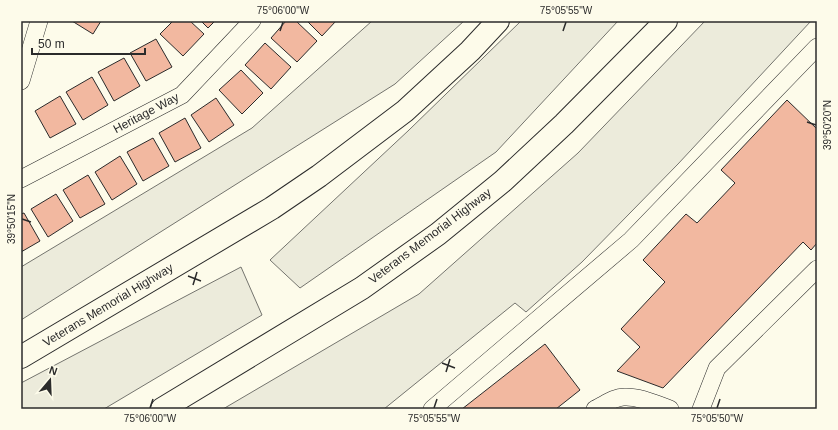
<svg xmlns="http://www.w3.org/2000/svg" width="838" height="430" font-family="Arial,sans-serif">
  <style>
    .green { fill: #ecebdb; stroke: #74746e }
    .building { fill: #f2b8a0; stroke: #2b2b2b }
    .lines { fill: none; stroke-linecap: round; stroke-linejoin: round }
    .minor-casing { stroke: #2b2b2b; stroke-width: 18 }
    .highway-casing { stroke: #2b2b2b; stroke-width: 24 }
    .minor { stroke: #fdfbea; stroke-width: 17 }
    .highway { stroke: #fdfbea; stroke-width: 22 }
    .ticks { fill: none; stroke: #2b2b2b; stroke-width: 1.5 }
    .labels { text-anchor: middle; stroke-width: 3; stroke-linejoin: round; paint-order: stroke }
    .street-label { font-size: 12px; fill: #2b2b2b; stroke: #fdfbea }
    .neatline { fill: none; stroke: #2b2b2b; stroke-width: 1.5 }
    .ticks-label { font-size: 10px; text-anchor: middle; fill: #2b2b2b }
  </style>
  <rect width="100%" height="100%" fill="#fdfbea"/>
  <path class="green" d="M 372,21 L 464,21 L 395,84 L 21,320 L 21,267 L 252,128 Z
    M 521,21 L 618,21 L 496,152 L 300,288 L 270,260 L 409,130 Z
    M 705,21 L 811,21 L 678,164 L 582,262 L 526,312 L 515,303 L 384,409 L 223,409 L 419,294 L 578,153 Z
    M 241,267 L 262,315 L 104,409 L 21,409 L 21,383 Z"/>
  <path class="building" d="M 72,21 L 101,21 L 93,34 Z
    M 173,21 L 190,21 L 204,34 L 183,56 L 160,34 Z
    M 201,21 L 215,21 L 208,28 Z
    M 286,21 L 296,21 L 317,41 L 297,62 L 271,38 Z
    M 307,21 L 336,21 L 322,36 Z
    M 156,39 L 172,67 L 146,81 L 130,53 Z
    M 265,43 L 291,67 L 271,89 L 245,65 Z
    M 124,58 L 140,86 L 114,101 L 98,72 Z
    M 241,70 L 263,93 L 242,114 L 219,90 Z
    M 92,77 L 108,105 L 83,120 L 66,92 Z
    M 60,96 L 76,124 L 50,138 L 35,111 Z
    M 216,98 L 234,125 L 209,142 L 191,115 Z
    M 787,100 L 817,129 L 817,243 L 811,250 L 803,242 L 663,388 L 617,371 L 640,347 L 621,329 L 665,282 L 643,260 L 686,214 L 697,223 L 735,183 L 721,170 Z
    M 185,118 L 201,148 L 175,162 L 159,133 Z
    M 153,138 L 169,166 L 143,181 L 127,152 Z
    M 120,156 L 137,184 L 112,200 L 95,172 Z
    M 88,175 L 105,204 L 80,218 L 63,190 Z
    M 56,194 L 73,221 L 48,237 L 31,209 Z
    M 24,213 L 40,241 L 21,252 L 21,214 Z
    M 545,344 L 580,390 L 556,409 L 462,409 Z"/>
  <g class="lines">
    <g class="minor-casing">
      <path id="minor" d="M 21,81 L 39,21
        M 21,179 L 182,95 L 252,21
        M 432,409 L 631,240 L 817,47
        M 595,409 C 604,405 614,397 624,397 C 639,396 656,404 670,409
        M 701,409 L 717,368 L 817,269"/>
    </g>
    <g class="highway-casing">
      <path id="highway" d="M 21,357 L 272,208 L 319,176 L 405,111 L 470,51 L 498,21
        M 162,409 L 362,288 L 438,234 L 503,181 L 564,124 L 666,21"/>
    </g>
    <use href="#minor" class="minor"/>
    <use href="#highway" class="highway"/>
  </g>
  <path class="ticks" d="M 280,31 L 283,22M 563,31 L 566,22M 807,122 L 816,125M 22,219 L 31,222M 188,276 L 201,281M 193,285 L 197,272M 442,363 L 455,368M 446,372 L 450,359M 150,408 L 153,399M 434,408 L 437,399M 717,408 L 720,399"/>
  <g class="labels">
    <g class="street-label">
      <text transform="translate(146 113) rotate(-28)" y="4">Heritage Way</text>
      <text transform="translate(430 236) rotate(-37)" y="4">Veterans Memorial Highway</text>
      <text transform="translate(108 305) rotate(-31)" y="4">Veterans Memorial Highway</text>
    </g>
  </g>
  <rect width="838" height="430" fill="none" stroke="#fdfbea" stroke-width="44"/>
  <g transform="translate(50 380) rotate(19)" stroke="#fdfbea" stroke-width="3" paint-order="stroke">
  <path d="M0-3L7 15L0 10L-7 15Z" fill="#2b2b2b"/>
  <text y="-6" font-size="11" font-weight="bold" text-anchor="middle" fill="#2b2b2b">N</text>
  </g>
  <path d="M32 48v6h113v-6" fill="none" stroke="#2b2b2b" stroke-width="2"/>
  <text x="38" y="48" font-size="12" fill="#2b2b2b" stroke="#fdfbea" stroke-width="3" paint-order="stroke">50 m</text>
  <rect x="22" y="22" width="794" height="386" class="neatline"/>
  <g class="ticks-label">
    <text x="283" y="14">75°06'00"W</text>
    <text x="566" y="14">75°05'55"W</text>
    <text transform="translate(827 125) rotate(-90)" y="4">39°50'20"N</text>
    <text transform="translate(11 219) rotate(-90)" y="4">39°50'15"N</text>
    <text x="150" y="422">75°06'00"W</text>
    <text x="434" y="422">75°05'55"W</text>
    <text x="717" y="422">75°05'50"W</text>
  </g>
</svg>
